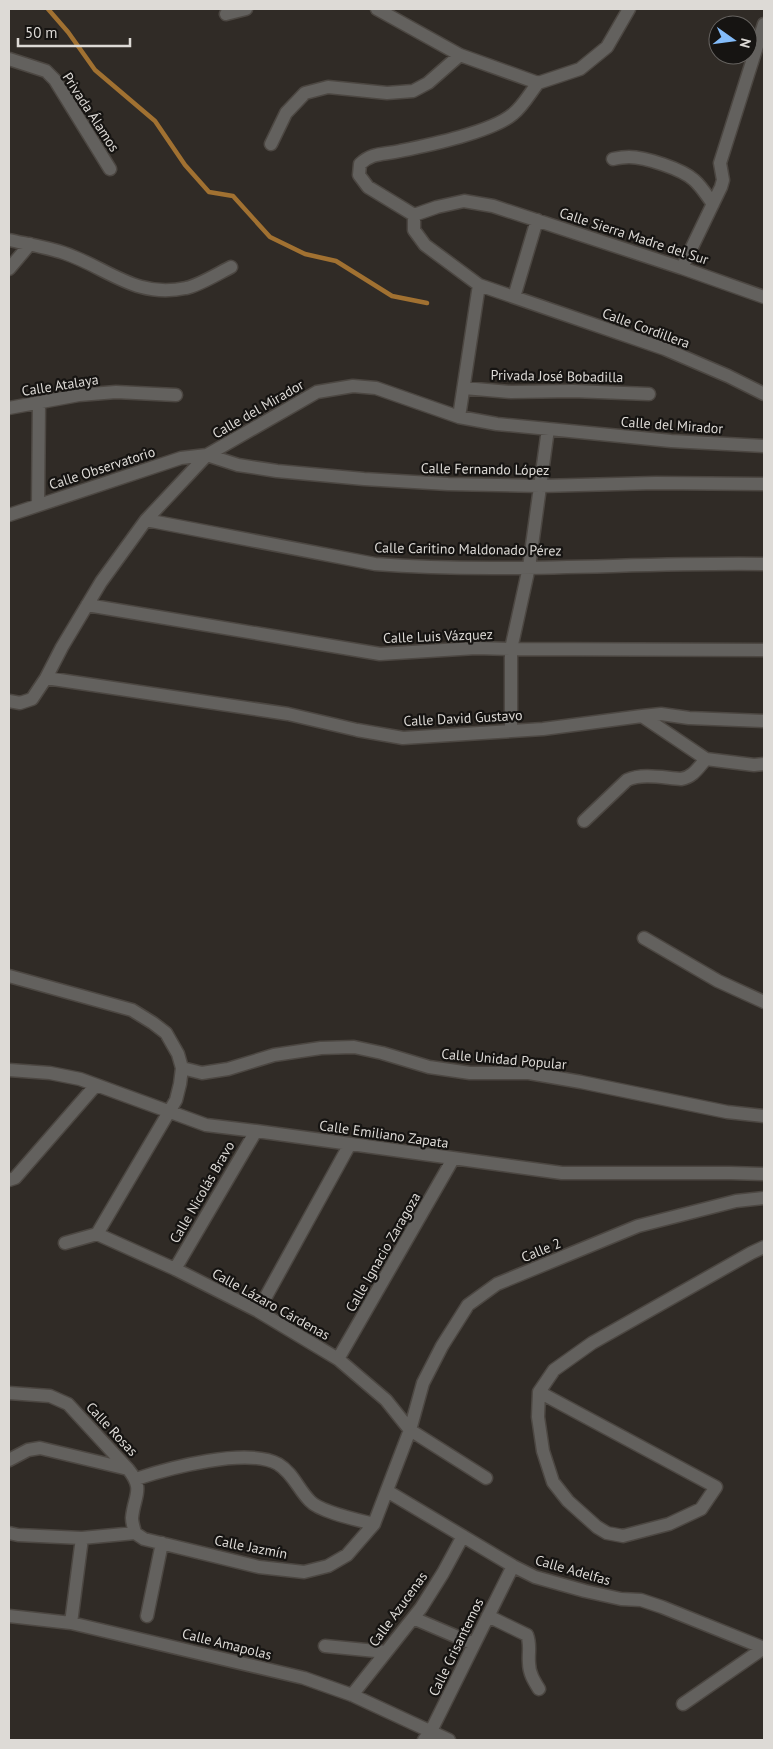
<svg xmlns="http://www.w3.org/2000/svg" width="773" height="1749" font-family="'PT Sans',sans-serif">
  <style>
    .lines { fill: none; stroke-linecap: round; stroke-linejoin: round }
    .stream { stroke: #a17131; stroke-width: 4.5 }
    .minor-casing { stroke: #4c4742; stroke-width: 15 }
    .minor { stroke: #63615e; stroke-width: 12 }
    .labels { text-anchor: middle; stroke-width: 4.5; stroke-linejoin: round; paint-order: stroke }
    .street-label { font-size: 14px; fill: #dddad6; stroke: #161412 }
  </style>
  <rect width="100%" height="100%" fill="#302b26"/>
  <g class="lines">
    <path class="stream" d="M 48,9 L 68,32 L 95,70 L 155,121 L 185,165 L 209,192 L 233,196 L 270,237 L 305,254 L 336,261 L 392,296 L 427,303"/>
    <g class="minor-casing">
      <path id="minor" d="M 377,9 L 460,55 L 538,83 L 580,69 L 607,47 L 629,9
        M 226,14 L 246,9
        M 9,59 L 46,71 L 55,80 L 110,169
        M 271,144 L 286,113 L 305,93 L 328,87 L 387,93 L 413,91 L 428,83 L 460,55
        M 613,159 C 618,158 624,157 629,157 C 645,157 682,169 694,180 C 702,187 707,196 713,204
        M 414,215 L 414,230 L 425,245 L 479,285 L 665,349 L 728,376 L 764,394
        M 414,215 L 437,207 L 464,201 L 493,206 L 682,268 L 764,297
        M 414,215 L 368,187 L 359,175 L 360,164 C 373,152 383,155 400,151 C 429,145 492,132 513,114 C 523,106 530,93 538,83
        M 9,240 C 27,244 46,247 64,253 C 108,268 136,299 186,288 C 198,286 219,273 231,267
        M 682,268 L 721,187 L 723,180 L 720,163 L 764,24
        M 9,269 L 30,244
        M 514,297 L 537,220
        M 464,388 L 511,392 L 573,391 L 649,394
        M 9,408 L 79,395 L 116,392 L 176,395
        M 459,417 L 479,285
        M 38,505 L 39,403
        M 9,515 L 181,458 L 207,455 L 238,465 L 277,471 L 364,479 L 448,484 L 540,486 L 656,483 L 764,484
        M 146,520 L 375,564 C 504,574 635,562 764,564
        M 87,605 L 380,654 L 476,648 L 511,649 L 764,650
        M 46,678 L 288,714 L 357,730 L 403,738 L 543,729 L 642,716 L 661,714 L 689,718 L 764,721
        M 9,701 L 20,703 L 32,699 L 46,678 L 62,647 L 101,582 L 146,520 L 207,455 L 317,392 L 353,386 L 376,388 L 459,417 L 497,424 L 671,441 L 764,446
        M 642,716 L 706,759 L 754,765 L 764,764
        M 511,731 L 511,649 L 529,567 L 548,429
        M 584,821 L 627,780 C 643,773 664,778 681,779 C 693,777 698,768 706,759
        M 644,938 L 718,981 L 764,1002
        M 9,976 L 132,1010 L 153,1023 L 166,1033 L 178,1054 L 182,1068 L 180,1084 L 176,1100 L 97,1234
        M 182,1068 L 202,1073 L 228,1069 L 274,1055 L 321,1048 L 354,1047 L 382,1053 L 429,1067 L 470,1073 L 529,1073 L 581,1082 L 727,1112 L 764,1116
        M 9,1070 L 50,1073 L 80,1079 L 206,1125 L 256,1131 L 562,1173 L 730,1173 L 764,1174
        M 9,1180 L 15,1178 L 96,1085
        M 97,1234 L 175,1269 L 258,1311 L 338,1359 L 386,1400 L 410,1430 L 486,1478
        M 65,1243 L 97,1234
        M 175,1269 L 256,1131
        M 258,1311 L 350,1144
        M 338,1359 L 453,1159
        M 539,1392 L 716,1487 L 701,1509 L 669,1524 L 623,1536 L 607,1533 L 597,1527 L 568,1501 L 553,1482 L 543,1451 L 538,1417 L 539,1392 L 554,1370 L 592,1343 L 751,1253 L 764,1247
        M 9,1393 L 50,1396 L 68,1404 L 128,1469 C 145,1490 134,1495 132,1518 C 132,1523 134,1528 135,1533
        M 9,1460 L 28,1450 L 40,1448 L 128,1469
        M 136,1479 C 169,1468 247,1447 278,1464 C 293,1473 298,1489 310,1501 C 320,1512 358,1520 374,1524
        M 387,1491 L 513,1566 L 535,1577 L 585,1591 L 621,1599 L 641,1600 L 662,1607 L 764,1648
        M 9,1533 L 18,1535 L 82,1538 L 135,1533 L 144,1539 L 259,1567 L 304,1572 L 328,1566 L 347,1555 L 374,1524 L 410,1430 L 423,1383 L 442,1346 L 468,1305 L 497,1284 L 638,1226 L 736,1201 L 764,1198
        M 9,1616 L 71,1623 L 304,1678 L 352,1695 L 449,1740
        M 147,1616 L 162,1543
        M 488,1616 L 527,1635 C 531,1645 528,1653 529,1663 C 529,1673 534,1681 539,1689
        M 413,1618 L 474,1644
        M 71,1623 L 82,1538
        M 325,1646 L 386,1652
        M 352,1695 L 421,1608 L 443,1573 L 463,1536
        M 683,1704 L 764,1648
        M 424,1740 L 431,1731 L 513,1566"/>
    </g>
    <use href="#minor" class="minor"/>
  </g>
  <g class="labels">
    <g class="street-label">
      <text transform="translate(91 112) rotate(57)" y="5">Privada Álamos</text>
      <text transform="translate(634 236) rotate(18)" y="5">Calle Sierra Madre del Sur</text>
      <text transform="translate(646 328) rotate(20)" y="5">Calle Cordillera</text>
      <text transform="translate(557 376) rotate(1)" y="5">Privada José Bobadilla</text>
      <text transform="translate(60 385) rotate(-9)" y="5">Calle Atalaya</text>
      <text transform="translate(258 409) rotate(-30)" y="5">Calle del Mirador</text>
      <text transform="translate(672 425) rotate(4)" y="5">Calle del Mirador</text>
      <text transform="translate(102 468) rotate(-18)" y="5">Calle Observatorio</text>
      <text transform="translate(485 469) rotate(1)" y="5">Calle Fernando López</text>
      <text transform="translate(468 549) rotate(1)" y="5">Calle Caritino Maldonado Pérez</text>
      <text transform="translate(438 636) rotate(-2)" y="5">Calle Luis Vázquez</text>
      <text transform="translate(463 718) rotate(-3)" y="5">Calle David Gustavo</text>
      <text transform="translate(504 1059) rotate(5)" y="5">Calle Unidad Popular</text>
      <text transform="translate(384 1134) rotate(8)" y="5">Calle Emiliano Zapata</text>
      <text transform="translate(202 1192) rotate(-60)" y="5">Calle Nicolás Bravo</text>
      <text transform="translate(541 1250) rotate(-22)" y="5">Calle 2</text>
      <text transform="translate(383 1252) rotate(-60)" y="5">Calle Ignacio Zaragoza</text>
      <text transform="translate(271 1304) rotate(29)" y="5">Calle Lázaro Cárdenas</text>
      <text transform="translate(112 1429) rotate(47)" y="5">Calle Rosas</text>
      <text transform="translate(251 1547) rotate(11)" y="5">Calle Jazmín</text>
      <text transform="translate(573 1570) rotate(16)" y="5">Calle Adelfas</text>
      <text transform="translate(398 1609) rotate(-54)" y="5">Calle Azucenas</text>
      <text transform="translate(227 1644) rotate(14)" y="5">Calle Amapolas</text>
      <text transform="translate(456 1647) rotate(-64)" y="5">Calle Crisantemos</text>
    </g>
  </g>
  <rect width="773" height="1749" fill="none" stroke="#dddad6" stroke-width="20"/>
  <g transform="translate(733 40) rotate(104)"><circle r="24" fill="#161412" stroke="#666360"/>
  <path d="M0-4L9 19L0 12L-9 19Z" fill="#83bcfa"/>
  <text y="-8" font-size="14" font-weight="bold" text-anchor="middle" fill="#dddad6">N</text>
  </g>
  <path d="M18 38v8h112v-8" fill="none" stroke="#dddad6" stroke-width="2.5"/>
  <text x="25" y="38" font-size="15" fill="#dddad6" stroke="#161412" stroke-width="4" paint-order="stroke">50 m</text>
</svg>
